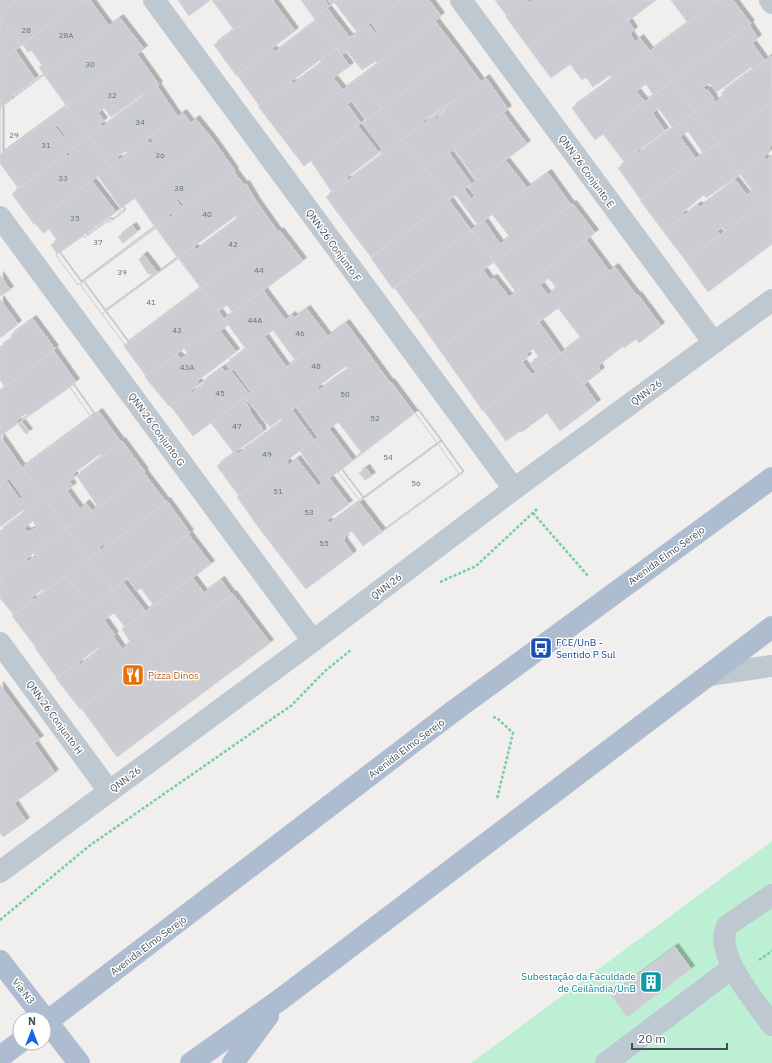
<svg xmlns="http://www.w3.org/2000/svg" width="772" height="1063" font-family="'IBM Plex Sans',sans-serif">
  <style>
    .green { fill: #bcefd3 }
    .building { fill: #cbcdd3; stroke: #d2d4da; fill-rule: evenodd; filter: url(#shadow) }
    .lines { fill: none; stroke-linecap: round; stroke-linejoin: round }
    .path { stroke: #73cea6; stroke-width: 2.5; stroke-dasharray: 3 2; stroke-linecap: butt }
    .minor { stroke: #bec8d1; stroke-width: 22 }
    .major { stroke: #adbcce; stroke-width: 22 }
    .labels { text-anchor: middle; stroke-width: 3; stroke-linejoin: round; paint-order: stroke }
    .number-label { font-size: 8px; fill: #676f7a }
    .street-label { font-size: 10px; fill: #46505c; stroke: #fff }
    .transit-label { font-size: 10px; fill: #164399; stroke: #fff; text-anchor: start }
    .food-label { font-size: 10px; fill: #c56008; stroke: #fff; text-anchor: start }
    .culture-label { font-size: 10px; fill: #0d838f; stroke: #fff; text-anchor: end }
  </style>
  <defs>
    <filter id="shadow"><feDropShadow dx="3.5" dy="-3.5" stdDeviation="0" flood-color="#0004"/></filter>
  </defs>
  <rect width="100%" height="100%" fill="#f1eeee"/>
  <path class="green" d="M 772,841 L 772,1063 L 471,1063 Z"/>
  <path class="building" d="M 0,0 L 18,0 L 0,13 Z
    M 18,0 L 83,0 L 21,46 L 0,16 L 0,13 Z
    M 83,0 L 90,0 L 109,26 L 44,75 L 39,67 L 42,65 L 31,50 L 28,52 L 22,44 Z
    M 178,0 L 210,0 L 189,16 Z
    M 212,0 L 274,0 L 234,30 Z
    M 301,0 L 325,0 L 328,6 L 331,4 L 328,0 L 337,0 L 314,18 Z
    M 337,0 L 402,0 L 357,32 L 334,2 Z
    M 401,0 L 429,0 L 441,16 L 378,64 L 376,61 L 362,70 L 347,51 L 341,55 L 336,48 L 368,24 L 375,33 L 377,31 L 371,22 Z
    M 495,0 L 529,0 L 507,16 Z
    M 534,0 L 593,0 L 528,47 L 506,17 L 527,1 L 529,3 Z
    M 593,0 L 612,0 L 628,21 L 551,78 L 528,47 Z
    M 612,0 L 656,0 L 628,21 Z
    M 671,0 L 718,0 L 688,23 Z
    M 718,0 L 733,0 L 751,24 L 672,81 L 650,51 Z
    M 273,1 L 295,31 L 236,75 L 214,45 Z
    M 327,8 L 350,38 L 336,48 L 314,18 Z
    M 0,16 L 21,46 L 0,61 Z
    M 120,18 L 144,49 L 67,106 L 44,75 Z
    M 316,21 L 336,48 L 259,105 L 237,75 L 272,48 L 275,52 Z
    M 435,21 L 458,51 L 381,109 L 359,78 Z
    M 628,21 L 634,30 L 630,34 L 635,42 L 640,38 L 650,51 L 612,79 L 610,75 L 593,87 L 586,77 L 582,80 L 570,64 Z
    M 749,25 L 758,38 L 752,43 L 765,61 L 753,70 L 751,67 L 717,92 L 709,83 L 703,87 L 706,91 L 708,90 L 714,99 L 695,112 L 672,81 Z
    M 336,48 L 350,66 L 333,78 L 343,90 L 281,136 L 258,106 L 291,81 L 293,84 L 322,63 L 320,61 Z
    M 15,50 L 35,79 L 10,98 L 11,100 L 0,108 L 0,61 Z
    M 458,51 L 481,82 L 452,103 L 451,102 L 423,121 L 424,123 L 402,140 L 380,110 Z
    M 650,51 L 672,81 L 654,96 L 646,84 L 636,91 L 645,102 L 595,140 L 572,108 Z
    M 137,54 L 159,85 L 144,96 L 143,94 L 111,117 L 104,108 L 98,113 L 104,121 L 100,124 L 102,127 L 89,137 L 67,106 Z
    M 771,56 L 772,102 L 717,143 L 695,112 L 713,99 L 716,102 L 723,95 L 721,93 Z
    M 44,75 L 67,106 L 0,155 L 0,108 Z
    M 44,75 L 67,106 L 0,155 L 0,108 Z
    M 359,78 L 381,109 L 366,120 L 352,101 L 347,104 L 361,123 L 304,166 L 281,136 Z
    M 486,78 L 508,109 L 426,170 L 402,140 ZM 445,110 L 447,112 L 435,120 L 434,118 Z
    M 672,81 L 695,112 L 673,128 L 658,108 L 653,112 L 653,114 L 665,131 L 636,152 L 637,154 L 625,163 L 603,134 Z
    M 157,86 L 178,117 L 128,153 L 126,151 L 117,157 L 119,161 L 111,166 L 89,137 Z
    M 772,102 L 772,145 L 769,148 L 771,151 L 740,174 L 717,143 Z
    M 67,106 L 89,137 L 18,188 L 0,163 L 0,155 ZM 57,125 L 66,136 L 64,138 L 55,127 Z
    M 380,110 L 402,140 L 382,155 L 379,151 L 382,149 L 362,123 Z
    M 503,112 L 527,144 L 477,181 L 454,149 Z
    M 695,112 L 717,143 L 703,153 L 688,131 L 680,137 L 696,159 L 641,200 L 618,168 Z
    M 183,113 L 191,123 L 196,119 L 213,140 L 135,198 L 111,166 L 147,140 L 150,144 L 154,142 L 151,137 Z
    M 358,126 L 379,153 L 346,178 L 348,181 L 332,192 L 311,161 Z
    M 89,137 L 111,166 L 34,224 L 12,194 L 65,154 L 67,157 L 71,154 L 69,151 Z
    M 213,140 L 235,171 L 173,216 L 171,213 L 168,214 L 171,218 L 156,228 L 135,198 ZM 178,198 L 184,205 L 181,207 L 176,200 Z
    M 402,140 L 426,170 L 349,228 L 326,197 Z
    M 717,143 L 740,174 L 706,198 L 704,195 L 701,197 L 682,213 L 684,216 L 663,231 L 640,200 Z
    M 449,153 L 471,184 L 449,200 L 426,170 Z
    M 772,155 L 772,196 L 762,203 L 740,174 L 763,156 L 766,160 Z
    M 505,160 L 527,188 L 478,225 L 456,195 L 464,189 L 471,199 L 475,196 L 468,187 Z
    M 111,166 L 135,198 L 121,208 L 98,176 Z
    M 426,170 L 449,200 L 371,257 L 349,228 Z
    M 234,172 L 244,185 L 246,184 L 256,201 L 178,258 L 156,228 Z
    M 548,173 L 571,205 L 494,262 L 471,230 L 484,221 L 500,244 L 510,237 L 492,214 Z
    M 735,180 L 747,195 L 752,190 L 762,203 L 686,261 L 663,231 L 698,205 L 700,207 ZM 722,227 L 725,230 L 720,235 L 717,231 Z
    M 92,181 L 116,212 L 57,254 L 51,245 L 57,240 L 49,229 L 43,233 L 35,223 Z
    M 772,196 L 772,217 L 762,203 Z
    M 135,198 L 155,227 L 78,285 L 56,255 L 83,236 L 84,238 L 108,221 L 109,223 L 122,213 L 119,209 ZM 133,226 L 137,232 L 123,243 L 118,237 Z
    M 135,198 L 155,227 L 78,285 L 56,255 L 83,236 L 84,238 L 108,221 L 109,223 L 122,213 L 119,209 Z
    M 449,200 L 471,230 L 393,289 L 371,258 Z
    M 256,201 L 278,232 L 201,288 L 178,258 L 194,247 L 196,250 L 238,219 L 236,216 Z
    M 762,203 L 772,217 L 772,244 L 708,292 L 686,261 Z
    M 573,204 L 595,233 L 516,292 L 494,262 Z
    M 156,228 L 178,258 L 102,314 L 80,284 ZM 144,255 L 157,272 L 152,276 L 150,273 L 148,274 L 139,259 Z
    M 156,228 L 178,258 L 102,314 L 80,284 Z
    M 471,230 L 494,262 L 417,318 L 394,287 Z
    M 280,231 L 303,261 L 233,313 L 227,305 L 218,312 L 201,288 Z
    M 586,240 L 609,271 L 539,322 L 516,292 ZM 549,278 L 556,288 L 548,295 L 540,285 Z
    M 178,258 L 201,288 L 125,345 L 102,314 Z
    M 179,258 L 201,288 L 125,345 L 102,314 Z
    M 615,267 L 637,296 L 581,338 L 558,308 Z
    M 483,270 L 490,280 L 494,278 L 509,297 L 439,349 L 417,318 Z
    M 0,275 L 10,290 L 0,296 Z
    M 201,288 L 224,319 L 146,376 L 124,346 Z
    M 263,290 L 286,321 L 246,349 L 224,319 Z
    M 516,292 L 539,322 L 461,380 L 439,349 Z
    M 638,295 L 661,326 L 639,343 L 636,339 L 624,348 L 623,346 L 598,366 L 601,371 L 584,384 L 561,353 Z
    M 0,299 L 18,324 L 0,338 Z
    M 307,309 L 328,337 L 295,360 L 273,330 L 292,315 L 294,318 Z
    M 33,319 L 55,349 L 5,387 L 0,380 L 0,347 L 13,338 L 11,335 Z
    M 224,319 L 228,325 L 220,331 L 236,352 L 197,381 L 200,384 L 169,406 L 145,377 L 177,354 L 181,359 L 188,354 L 184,348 Z
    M 539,322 L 561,353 L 536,371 L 530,364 L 539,357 L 533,349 L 526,354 L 528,357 L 522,362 L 532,375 L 483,411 L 461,380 Z
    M 346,323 L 369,354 L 348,369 L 346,366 L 317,387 L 320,390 L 292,410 L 269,380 Z
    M 264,336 L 286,367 L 269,380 L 246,349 Z
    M 246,349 L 269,380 L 193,436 L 170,405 L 190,391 L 192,393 L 205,384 L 203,382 L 222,368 L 225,372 L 230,369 L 226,364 ZM 234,369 L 251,392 L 249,394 L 231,371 Z
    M 54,351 L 76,382 L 28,416 L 26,413 L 16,421 L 18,423 L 0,436 L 0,390 Z
    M 561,353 L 597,403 L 560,431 L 547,413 L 522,432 L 520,431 L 506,441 L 484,411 Z
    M 369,354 L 390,383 L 318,437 L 296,407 Z
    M 269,380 L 292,410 L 270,427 L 245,398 Z
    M 391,382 L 414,413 L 362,453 L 338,422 Z
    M 70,387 L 91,417 L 22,468 L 0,436 ZM 21,422 L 29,432 L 26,434 L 18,424 Z
    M 70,387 L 91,417 L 22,468 L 0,436 Z
    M 245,398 L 247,402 L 246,403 L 250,409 L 249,410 L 259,425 L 260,424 L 263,432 L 234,453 L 211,423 Z
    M 292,410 L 314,440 L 239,496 L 217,466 L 236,452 L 238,454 L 283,421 L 281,419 Z
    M 99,412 L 121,442 L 101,457 L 100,454 L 73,474 L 75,477 L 45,499 L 22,468 Z
    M 415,413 L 438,444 L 360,501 L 338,472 ZM 366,468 L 372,476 L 365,480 L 359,473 Z
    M 415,413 L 438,444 L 360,501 L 338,472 Z
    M 329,429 L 352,460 L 338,472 L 314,440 Z
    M 0,438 L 22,468 L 0,485 Z
    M 314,440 L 338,472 L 322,483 L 300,451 Z
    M 122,441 L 145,472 L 98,507 L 77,476 Z
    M 438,444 L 460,475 L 382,532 L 359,502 Z
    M 438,444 L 460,475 L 382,532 L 359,502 Z
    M 297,459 L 318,486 L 259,528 L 237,497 L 286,461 L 289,465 Z
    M 22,468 L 45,498 L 25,513 L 16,501 L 23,497 L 9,478 Z
    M 144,473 L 166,502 L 106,547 L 103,544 L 99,547 L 102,550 L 89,559 L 67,529 Z
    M 329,478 L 349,504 L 327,520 L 329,523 L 282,558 L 259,528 Z
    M 6,480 L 19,499 L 16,501 L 23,510 L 0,527 L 0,485 Z
    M 69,481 L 73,486 L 67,491 L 80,509 L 86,503 L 92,511 L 67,529 L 45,499 Z
    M 45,498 L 67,529 L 0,578 L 0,531 ZM 33,521 L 37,528 L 27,532 L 24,528 Z
    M 167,501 L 190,533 L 112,590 L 89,559 Z
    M 359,502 L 382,532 L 363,546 L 352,531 L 344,537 L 345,539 L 343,540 L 353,554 L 306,589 L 282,558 Z
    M 67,529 L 89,559 L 45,592 L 43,589 L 31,598 L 34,600 L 14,615 L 0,598 L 0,578 L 26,559 L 28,562 L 34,557 L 35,559 L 37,557 L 34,553 Z
    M 188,534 L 211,564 L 154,606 L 141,588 L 137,591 L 128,579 Z
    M 89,559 L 112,590 L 90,607 L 67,576 Z
    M 66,576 L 88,608 L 36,647 L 12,616 Z
    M 192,577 L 204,593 L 221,580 L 232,595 L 157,652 L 134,620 Z
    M 123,582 L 146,612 L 134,620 L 112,590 Z
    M 112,590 L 134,620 L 125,627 L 114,613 L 104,620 L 115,635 L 57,678 L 35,648 Z
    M 233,594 L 270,643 L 192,701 L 157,652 Z
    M 134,620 L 157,652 L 80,709 L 56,678 L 78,662 L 80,665 L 100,649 L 98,647 L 113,636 L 122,649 L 131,643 L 122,629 Z
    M 157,652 L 192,701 L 117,757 L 81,708 Z
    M 0,685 L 16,707 L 0,719 Z
    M 16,707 L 40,739 L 0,767 L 0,719 Z
    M 34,743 L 55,773 L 14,803 L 26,821 L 3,837 L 0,833 L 0,767 Z
    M 675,947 L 691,969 L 627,1017 L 611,995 Z"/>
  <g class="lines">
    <path class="path" d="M 533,513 L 589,577
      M 440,582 L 476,566 L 537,509
      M 493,717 L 497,718 L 513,733 L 497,799
      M 0,920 L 89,846 L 292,705 L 325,671 L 351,650
      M 759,960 L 772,951"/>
    <path class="minor" d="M 154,0 L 514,489
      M 461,0 L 714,343
      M 770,0 L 772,3
      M 0,217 L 313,641
      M 0,643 L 109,791
      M 709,675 L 772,666
      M 0,872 L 313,641 L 514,489 L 772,300
      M 772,895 L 728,925 C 711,951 757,1004 772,1025
      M 606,1063 L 732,968"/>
    <path class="major" d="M 0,961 L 79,1063
      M 44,1024 L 451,713 L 772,478
      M 0,1057 L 20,1042
      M 191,1063 L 281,999 L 772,627
      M 233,1063 L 268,1016"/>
  </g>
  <defs>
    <g id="bus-square" transform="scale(1.15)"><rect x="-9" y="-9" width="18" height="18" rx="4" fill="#1a4fb4" stroke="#fff"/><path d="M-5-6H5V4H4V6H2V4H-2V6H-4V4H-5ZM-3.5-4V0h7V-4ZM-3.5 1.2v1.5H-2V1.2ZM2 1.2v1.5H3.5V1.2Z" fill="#fff"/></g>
    <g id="restaurant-square" transform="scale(1.15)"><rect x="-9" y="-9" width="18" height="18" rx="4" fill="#e8710a" stroke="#fff"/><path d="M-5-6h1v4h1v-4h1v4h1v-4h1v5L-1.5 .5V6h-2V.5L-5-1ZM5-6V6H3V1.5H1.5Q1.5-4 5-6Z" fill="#fff"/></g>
    <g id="building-square" transform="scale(1.15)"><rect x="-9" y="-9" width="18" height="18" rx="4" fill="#0f9aa8" stroke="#fff"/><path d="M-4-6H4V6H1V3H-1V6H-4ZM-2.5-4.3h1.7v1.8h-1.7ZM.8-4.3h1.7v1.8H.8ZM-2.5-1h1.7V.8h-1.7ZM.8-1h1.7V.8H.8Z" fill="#fff"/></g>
  </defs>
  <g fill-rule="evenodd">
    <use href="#bus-square" x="541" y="648"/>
    <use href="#restaurant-square" x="133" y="675"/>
    <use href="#building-square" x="651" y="982"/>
  </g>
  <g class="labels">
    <g class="number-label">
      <text x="26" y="33">28</text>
      <text x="66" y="38">28A</text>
      <text x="90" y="67">30</text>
      <text x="112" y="98">32</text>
      <text x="140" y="125">34</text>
      <text x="14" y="138">29</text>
      <text x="46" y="148">31</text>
      <text x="160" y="158">36</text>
      <text x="63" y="181">33</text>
      <text x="179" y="191">38</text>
      <text x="207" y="217">40</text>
      <text x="75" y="221">35</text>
      <text x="98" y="245">37</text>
      <text x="233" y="247">42</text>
      <text x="259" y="273">44</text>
      <text x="122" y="275">39</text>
      <text x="151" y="305">41</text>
      <text x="255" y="323">44A</text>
      <text x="177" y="333">43</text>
      <text x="300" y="336">46</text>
      <text x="316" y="369">48</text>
      <text x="187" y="370">43A</text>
      <text x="220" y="396">45</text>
      <text x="345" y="397">50</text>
      <text x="375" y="421">52</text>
      <text x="237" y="429">47</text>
      <text x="267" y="457">49</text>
      <text x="388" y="460">54</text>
      <text x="416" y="486">56</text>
      <text x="278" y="494">51</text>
      <text x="309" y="515">53</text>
      <text x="324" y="546">55</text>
    </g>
    <g class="street-label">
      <text transform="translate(587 171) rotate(54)" y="4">QNN 26 Conjunto E</text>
      <text transform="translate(334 245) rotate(54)" y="4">QNN 26 Conjunto F</text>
      <text transform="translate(646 392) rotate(-36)" y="4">QNN 26</text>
      <text transform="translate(157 429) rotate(54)" y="4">QNN 26 Conjunto G</text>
      <text transform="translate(666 555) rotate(-36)" y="4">Avenida Elmo Serejo</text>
      <text transform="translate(386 586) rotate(-37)" y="4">QNN 26</text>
      <text transform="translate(55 717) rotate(54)" y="4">QNN 26 Conjunto H</text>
      <text transform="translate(406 748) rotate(-37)" y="4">Avenida Elmo Serejo</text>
      <text transform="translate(125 779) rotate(-36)" y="4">QNN 26</text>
      <text transform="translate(148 945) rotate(-37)" y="4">Avenida Elmo Serejo</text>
      <text transform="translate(24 991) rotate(52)" y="4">Via N3</text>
    </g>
    <g class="transit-label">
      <text x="556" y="646">FCE/UnB -<tspan x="556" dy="12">Sentido P Sul</tspan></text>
    </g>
    <g class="food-label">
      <text x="148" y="679">Pizza Dinos</text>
    </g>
    <g class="culture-label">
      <text x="636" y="980">Subestação da Faculdade<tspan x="636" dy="12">de Ceilândia/UnB</tspan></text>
    </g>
  </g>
  <g transform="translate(32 1031)"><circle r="19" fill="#ffffff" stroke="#b5b9be"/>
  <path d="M0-3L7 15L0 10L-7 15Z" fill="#1764e2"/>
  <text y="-6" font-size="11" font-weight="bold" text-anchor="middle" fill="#46505c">N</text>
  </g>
  <path d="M632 1043v6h95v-6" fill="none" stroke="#46505c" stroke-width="2"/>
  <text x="638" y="1043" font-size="12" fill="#46505c" stroke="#ffffff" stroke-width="3" paint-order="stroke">20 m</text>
</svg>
